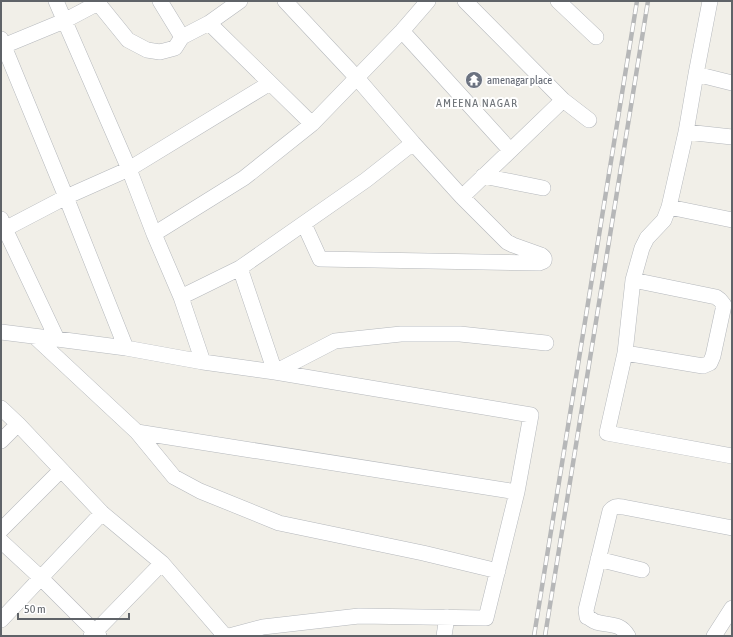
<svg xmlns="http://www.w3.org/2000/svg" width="733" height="637" font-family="'Asap Condensed',sans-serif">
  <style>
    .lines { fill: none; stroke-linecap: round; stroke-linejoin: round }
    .minor-casing { stroke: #b5b8bc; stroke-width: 16 }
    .minor { stroke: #fff; stroke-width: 15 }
    .rail-casing { stroke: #b6b7b8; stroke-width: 4.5 }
    .rail { stroke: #fff; stroke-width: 3; stroke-dasharray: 9; stroke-linecap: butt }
    .labels { text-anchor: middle; stroke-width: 4; stroke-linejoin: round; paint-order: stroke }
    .worship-label { font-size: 11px; fill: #5b616d; stroke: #fff; text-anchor: start }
    .neighbourhood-label { font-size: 12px; letter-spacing: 1px; fill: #70757a; stroke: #fff }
  </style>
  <rect width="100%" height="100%" fill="#f1efe8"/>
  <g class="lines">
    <g class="minor-casing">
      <path id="minor" d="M 56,1 L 129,169 L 154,234 L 181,297 L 203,362
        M 160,1 L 182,37
        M 285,1 L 357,78 L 413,143 L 462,197 L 507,242 L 513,245 L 541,255 C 544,257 545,258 544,261 L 539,263 L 320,259 L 304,224
        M 465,1 L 563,100 L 589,120
        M 558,1 L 596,37
        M 710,1 L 696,74 L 686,132 L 669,207 L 664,220 L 647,238 L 642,248 L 633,280 L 625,353 L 607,433 L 732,456
        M 209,23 L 312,124
        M 402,31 L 510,150
        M 1,39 L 66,197 L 126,348
        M 1,47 L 64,21 L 98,3 L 128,40 L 147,50 L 160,52 L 175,48 L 182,37 L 209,23 L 240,1
        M 696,74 L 732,83
        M 686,132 L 732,137
        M 483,176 L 543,188
        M 462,197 L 563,100
        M 669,207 L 732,220
        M 1,219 L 5,229 L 57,339
        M 1,231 L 66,197 L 129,169 L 270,83
        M 154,234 L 244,178 L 312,124 L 402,31 L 428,1
        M 240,268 L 275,372 L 335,341 L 401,334 L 460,334 L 546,343
        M 181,297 L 240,268 L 366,180 L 413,143
        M 1,332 L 57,339 L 126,348 L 203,362 L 275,372 L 531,415 L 517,492 L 486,618 L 359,616 L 263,627 L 229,636
        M 34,336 L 137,432 L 517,492
        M 625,353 L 703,366 L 710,363 L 713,356 L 724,305 L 720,300 L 716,297 L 633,280
        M 1,408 L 18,424 L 102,513 L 162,563 L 225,636
        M 137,432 L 174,477 L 200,491 L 279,523 L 423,553 L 498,571
        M 1,441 L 18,424
        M 1,530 L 61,470
        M 1,541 L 41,578 L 99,636
        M 598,559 L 642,570
        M 1,620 L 102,513
        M 91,636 L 162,563
        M 444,636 L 447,617
        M 628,636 C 620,622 609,626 596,622 C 593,621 590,618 587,617 L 586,610 L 610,511 C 614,506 617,506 623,507 L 732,528
        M 714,636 L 732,608"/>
    </g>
    <use href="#minor" class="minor"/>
    <g class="rail-casing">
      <path id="rail" d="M 534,636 L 637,1
        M 545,636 L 648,1"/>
    </g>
    <use href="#rail" class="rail"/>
  </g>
  <defs>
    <g id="temple-disc" transform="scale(0.9)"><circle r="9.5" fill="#6b7280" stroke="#fff"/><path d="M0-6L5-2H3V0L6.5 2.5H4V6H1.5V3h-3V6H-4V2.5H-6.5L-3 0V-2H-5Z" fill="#fff"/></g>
  </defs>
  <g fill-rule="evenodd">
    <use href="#temple-disc" x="474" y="80"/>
  </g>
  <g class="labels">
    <g class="worship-label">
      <text x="487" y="84">amenagar place</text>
    </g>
    <g class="neighbourhood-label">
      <text x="477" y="107">AMEENA NAGAR</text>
    </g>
  </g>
  <rect width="733" height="637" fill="none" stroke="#5f6368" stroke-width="4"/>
  <path d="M18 613v6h111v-6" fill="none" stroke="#5f6368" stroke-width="2"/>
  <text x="24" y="613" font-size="12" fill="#5f6368" stroke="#ffffff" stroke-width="3" paint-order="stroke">50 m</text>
</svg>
